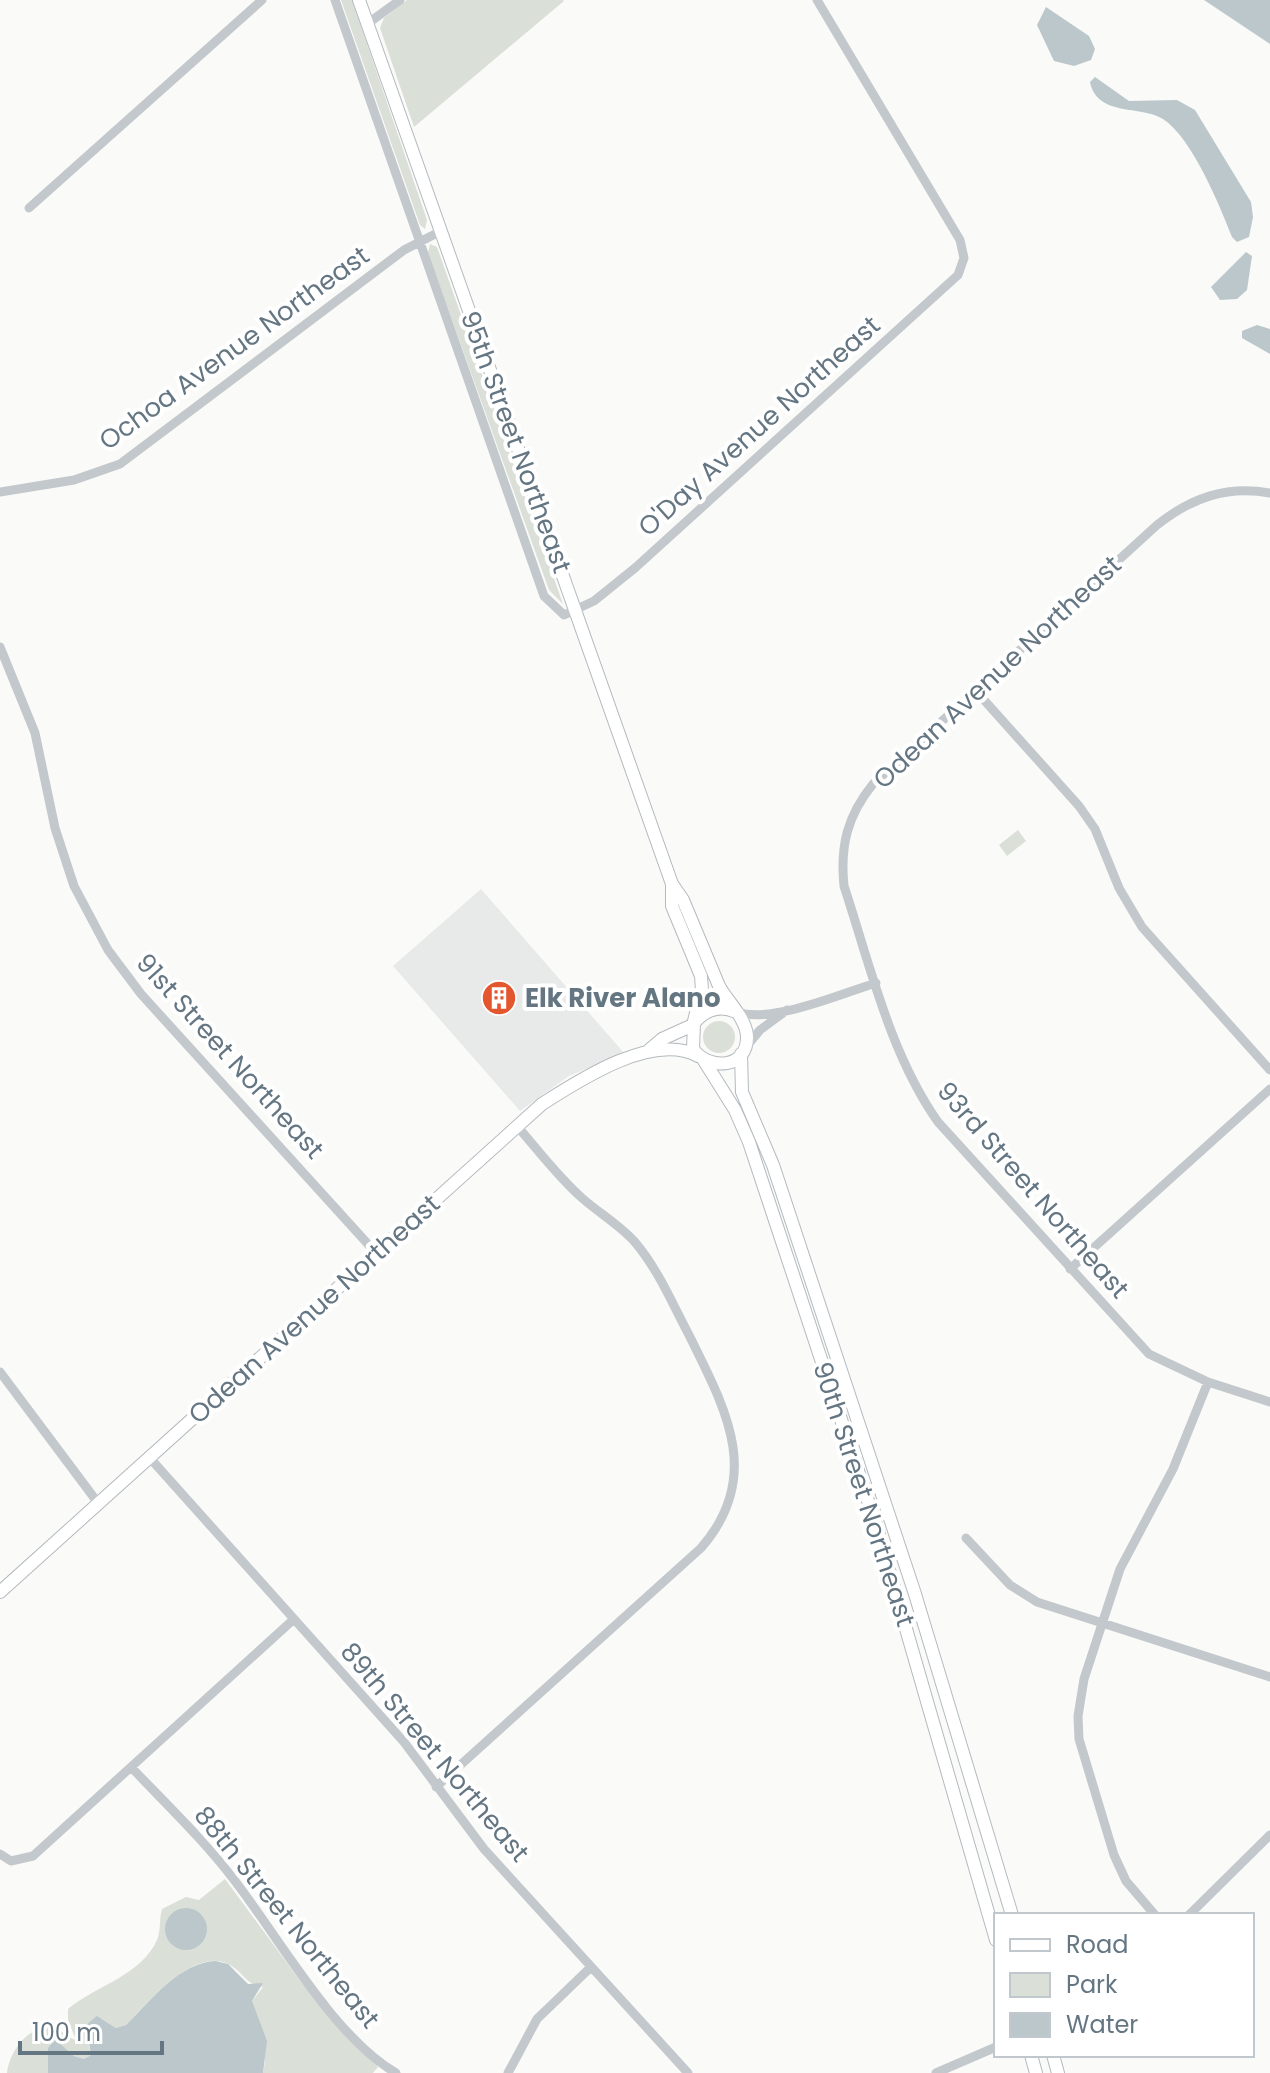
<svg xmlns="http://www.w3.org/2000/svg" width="1270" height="2073" font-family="Poppins,sans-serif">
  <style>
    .built { fill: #e8e9e9 }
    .green { fill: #dadfd7 }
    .water { fill: #bbc7cb }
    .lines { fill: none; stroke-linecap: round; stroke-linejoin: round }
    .secondary-casing { stroke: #b3babf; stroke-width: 14 }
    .street { stroke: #c3c8cc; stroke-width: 9 }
    .secondary { stroke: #fff; stroke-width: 12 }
    .labels { text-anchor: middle; stroke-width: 8; stroke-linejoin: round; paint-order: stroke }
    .street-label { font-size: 26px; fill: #657683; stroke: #fff }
    .poi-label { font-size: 26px; font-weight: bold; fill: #657683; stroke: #fff; text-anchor: start }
  </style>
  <rect width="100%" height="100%" fill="#fafaf8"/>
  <path class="built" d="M 481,889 L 624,1053 L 569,1076 L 520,1111 L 393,966 Z"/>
  <path class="green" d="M 341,0 L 352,0 L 427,220 L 425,229 L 420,225 Z
    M 407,0 L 563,0 L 564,1 L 414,127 L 380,28 L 384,18 Z
    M 430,244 L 437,247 L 563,604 L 549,590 L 428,253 Z
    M 1018,830 L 1026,841 L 1007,856 L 999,845 Z
    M703 1037a16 16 0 1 1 32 0a16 16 0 1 1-32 0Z
    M 225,1879 L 301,1982 L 378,2067 L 373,2073 L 263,2073 C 270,2045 257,2027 252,2001 L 263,1987 C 244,1984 243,1971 228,1964 C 194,1947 147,2003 126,2025 L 116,2028 L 102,2019 L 87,2036 L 91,2055 L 84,2059 L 74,2056 L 55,2039 L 48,2048 L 48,2073 L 7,2073 C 10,2049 32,2019 60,2031 C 66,2033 70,2039 76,2040 L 68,2020 L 68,2009 C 95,1986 141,1976 157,1940 C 161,1931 159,1919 162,1909 L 186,1897 L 199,1900 Z"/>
  <path class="water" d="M 1204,0 L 1270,0 L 1270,44 Z
    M 1046,7 L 1089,36 L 1095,49 L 1091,60 L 1074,66 L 1054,61 L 1037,25 Z
    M 1095,77 L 1129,101 L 1177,100 L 1195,110 L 1251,202 L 1253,217 L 1249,237 L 1237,242 L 1232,237 C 1219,204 1192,138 1163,119 C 1141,105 1097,117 1090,82 Z
    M 1246,252 L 1252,256 L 1247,290 L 1237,299 L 1220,300 L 1211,287 Z
    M 1257,325 L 1270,329 L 1270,354 L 1242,338 L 1242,331 Z
    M165 1929a21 21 0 1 1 42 0a21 21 0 1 1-42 0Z
    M 216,1961 L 228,1964 L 248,1984 L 263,1983 L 252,2001 L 267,2041 L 263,2073 L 48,2073 L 48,2048 L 55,2039 L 74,2056 L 84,2059 L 91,2055 L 86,2025 L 97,2016 L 116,2028 L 126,2025 C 150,2001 180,1962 216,1961 Z"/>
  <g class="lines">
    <g class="secondary-casing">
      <path id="secondary" d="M 359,0 L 672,884 L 683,900 L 719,986 C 727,1001 746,1018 747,1036 C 748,1069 709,1071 693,1049 L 694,1023 C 705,1010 719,1004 736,1012
        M 672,884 L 672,906 L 701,976 L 702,990 L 694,1021
        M 649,1050 L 662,1039 L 693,1025
        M 741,1054 L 742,1092 L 773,1165 L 915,1594 L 1012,1915
        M 703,1059 L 735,1110 L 749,1142 L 876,1525 L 996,1940
        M 0,1592 L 542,1104 C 581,1079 653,1032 698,1056
        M 1031,2055 L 1036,2073
        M 1053,2055 L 1058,2073"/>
    </g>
    <path class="street" d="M 335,0 L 544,596 L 564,615 L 594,601 L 635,568 L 958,275 L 964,258 L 960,240 L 817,0
      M 367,24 L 400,0
      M 29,208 L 262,0
      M 0,492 L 74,480 L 120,464 L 404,250 L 441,231
      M 1270,493 C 1227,485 1191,498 1157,525 L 873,784 C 847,816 840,846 844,886 C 870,965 890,1054 938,1122 L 1149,1354 L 1208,1382 L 1270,1402
      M 0,647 L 35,733 L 55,828 L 74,886 L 108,950 L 141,994 L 376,1253
      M 976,691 L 1079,806 L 1095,829 L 1119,888 L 1142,927 L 1270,1070
      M 737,1012 C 772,1024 840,994 876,983
      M 745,1048 L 760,1030 L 787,1010
      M 1070,1269 L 1270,1089
      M 0,1372 L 98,1503
      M 149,1457 L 404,1742 L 484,1849 L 688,2073
      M 966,1538 L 1010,1585 L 1037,1602 L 1270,1677
      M 131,1767 L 294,1619
      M 436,1787 L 701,1548 C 764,1476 725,1408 689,1335 C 672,1303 658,1269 634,1241 C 618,1224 599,1213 582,1198 C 558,1177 538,1150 517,1126
      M 0,1854 L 11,1861 L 33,1856 L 131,1767 C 166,1804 204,1840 235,1881 C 279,1938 334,2037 396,2073
      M 1155,1915 L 1126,1881 L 1114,1855 L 1079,1739 L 1078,1716 L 1084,1679 L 1120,1569 L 1173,1469 L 1208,1382
      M 1189,1915 L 1270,1835
      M 508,2073 L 537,2019 L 591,1967
      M 936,2073 L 996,2047"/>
    <use href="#secondary" class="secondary"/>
  </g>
  <defs>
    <g id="building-disc" transform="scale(1.8)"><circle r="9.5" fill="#e4572e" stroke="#fff"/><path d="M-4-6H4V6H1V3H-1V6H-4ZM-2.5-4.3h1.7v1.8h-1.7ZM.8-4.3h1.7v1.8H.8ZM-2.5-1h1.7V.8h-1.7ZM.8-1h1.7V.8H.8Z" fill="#fff"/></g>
  </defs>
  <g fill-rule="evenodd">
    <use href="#building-disc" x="499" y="998"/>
  </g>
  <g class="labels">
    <g class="street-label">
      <text transform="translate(234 348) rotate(-36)" y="9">Ochoa Avenue Northeast</text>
      <text transform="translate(759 426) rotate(-42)" y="9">O'Day Avenue Northeast</text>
      <text transform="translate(516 442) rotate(70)" y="9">95th Street Northeast</text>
      <text transform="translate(997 672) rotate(-43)" y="9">Odean Avenue Northeast</text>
      <text transform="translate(230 1056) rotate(48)" y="9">91st Street Northeast</text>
      <text transform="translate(1033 1190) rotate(49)" y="9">93rd Street Northeast</text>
      <text transform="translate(314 1309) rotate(-42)" y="9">Odean Avenue Northeast</text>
      <text transform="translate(864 1494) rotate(72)" y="9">90th Street Northeast</text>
      <text transform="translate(435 1752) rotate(50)" y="9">89th Street Northeast</text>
      <text transform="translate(287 1917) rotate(51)" y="9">88th Street Northeast</text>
    </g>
    <g class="poi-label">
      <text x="525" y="1007">Elk River Alano</text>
    </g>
  </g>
  <rect x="994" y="1913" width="260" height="144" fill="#ffffff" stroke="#c1c8cd" stroke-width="2"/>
  <rect x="1010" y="1939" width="40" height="12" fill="#ffffff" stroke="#c1c8cd" stroke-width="2"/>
  <text x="1066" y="1953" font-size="24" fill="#657683">Road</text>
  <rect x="1010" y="1973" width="40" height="24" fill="#dadfd7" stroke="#c1c8cd" stroke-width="2"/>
  <text x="1066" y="1993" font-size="24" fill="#657683">Park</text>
  <rect x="1010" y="2013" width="40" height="24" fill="#bbc7cb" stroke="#c1c8cd" stroke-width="2"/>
  <text x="1066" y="2033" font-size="24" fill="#657683">Water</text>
  <path d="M20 2041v12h142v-12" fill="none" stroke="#657683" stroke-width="4"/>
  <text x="32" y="2041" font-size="24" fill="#657683" stroke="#ffffff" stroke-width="6" paint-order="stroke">100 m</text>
</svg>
